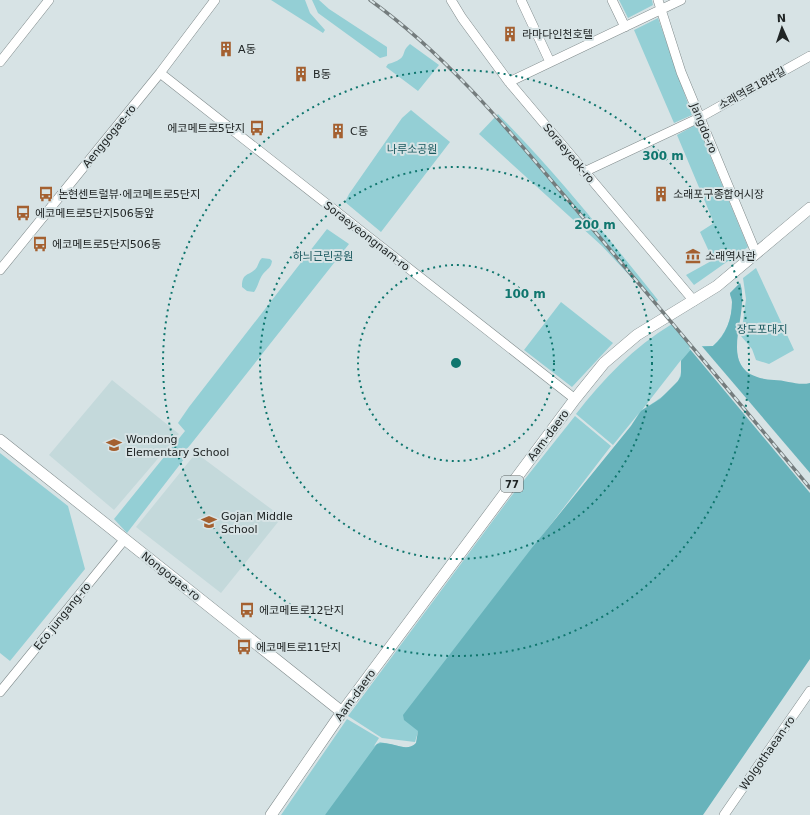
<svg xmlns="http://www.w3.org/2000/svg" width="810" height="815" font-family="'DejaVu Sans','Noto Sans KR',sans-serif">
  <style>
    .built { fill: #c4d9db }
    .green { fill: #94cfd5; fill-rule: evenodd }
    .water { fill: #68b3bb }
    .pier { fill: #d7e3e5 }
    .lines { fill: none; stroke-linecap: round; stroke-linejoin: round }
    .minor-casing { stroke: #808b8c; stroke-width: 10 }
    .major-casing { stroke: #808b8c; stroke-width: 12 }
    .minor { stroke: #fff; stroke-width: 9 }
    .major { stroke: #fff; stroke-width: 11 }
    .rail-casing { stroke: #747c7d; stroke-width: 3.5 }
    .rail { stroke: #d7e3e5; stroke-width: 2; stroke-dasharray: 6; stroke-linecap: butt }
    .ring { fill: none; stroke: #0f766e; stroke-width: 2; stroke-dasharray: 2 4 }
    .labels { text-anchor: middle; stroke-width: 4; stroke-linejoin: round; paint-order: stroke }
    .shield { fill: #d7e3e5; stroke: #575e5f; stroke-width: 1 }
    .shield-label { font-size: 10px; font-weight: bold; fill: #202525 }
    .poi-label { font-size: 11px; fill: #202525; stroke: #d7e3e5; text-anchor: start }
    .street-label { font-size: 11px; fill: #202525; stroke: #d7e3e5 }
    .park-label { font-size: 11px; fill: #18585e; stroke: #d7e3e5 }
    .centre { fill: #0f766e; stroke: #d7e3e5; stroke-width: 2 }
    .ring-label { font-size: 12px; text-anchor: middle; font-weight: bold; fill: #0f766e; stroke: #d7e3e5; stroke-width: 4; stroke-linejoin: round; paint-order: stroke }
  </style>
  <rect width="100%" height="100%" fill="#d7e3e5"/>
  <path class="built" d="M 112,380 L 179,434 L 114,510 L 49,455 Z
    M 196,453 L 282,517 L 221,593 L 136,527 Z"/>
  <path class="green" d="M 271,0 L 305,0 L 310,13 L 325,30 L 323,33 Z
    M 312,0 L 319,0 L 329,9 L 387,47 L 387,56 L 380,58 L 318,13 Z
    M 619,0 L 652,0 L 653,5 L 628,18 Z
    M 658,18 L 692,115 L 674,123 L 634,30 Z
    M 410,44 L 439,65 L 418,91 L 386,67 L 388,64 C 410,58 399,53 410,44 Z
    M 411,110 L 450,142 L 381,232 L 345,202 L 349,194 L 402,118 Z
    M 498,114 C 555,172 607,236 658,300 L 655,303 L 602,246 L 479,134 Z
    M 697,124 L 748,247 L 694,285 L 686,275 L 713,260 L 700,232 L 714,223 L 677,135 Z
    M 327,229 L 349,244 L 191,444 L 185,451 L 188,454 L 127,533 L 114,519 L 185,431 L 178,423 L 189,407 Z
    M 262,258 L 270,259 L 272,261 C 271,268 268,268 263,274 C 259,279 258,287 254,292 L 247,291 L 242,287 C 242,271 250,277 257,267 C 259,263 259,261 262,258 Z
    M 756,268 L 794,350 L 769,364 L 756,360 L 752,349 L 741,336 L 746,299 L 743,278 Z
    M 740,283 C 749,308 724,351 746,371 L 433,769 L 325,815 L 344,788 L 325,815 L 281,815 L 347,719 L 379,738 L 374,746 L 380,742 L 408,748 L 415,745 L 418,738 L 418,732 L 415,742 L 382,738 L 348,716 L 509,499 L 575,416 L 611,446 L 532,549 L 631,426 L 639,413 L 613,445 L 576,414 C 603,379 634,347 672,324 L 692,346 L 713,346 C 726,334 732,319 732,302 C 732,298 730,296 730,293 ZM 681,360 C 681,365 682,371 680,376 C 677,389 653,403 642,410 Z
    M 561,302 L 613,343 L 572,387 L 524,350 Z
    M 0,453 L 68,506 L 85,569 L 10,661 L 0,653 Z"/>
  <path class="water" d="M 740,283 C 752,316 709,376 774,380 C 786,380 798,386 810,383 L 810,659 L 703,815 L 325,815 L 377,744 C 390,739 405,754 416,743 L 418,731 L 404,720 L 403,715 L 531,549 L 631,426 L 641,411 L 660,399 L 678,381 L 681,376 L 681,361 L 693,347 L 713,346 C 726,335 732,319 732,302 C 732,298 730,296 730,293 Z"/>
  <path class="pier" d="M 695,344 L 700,344 L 810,473 L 810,493 L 689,348 Z"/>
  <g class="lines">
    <g class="minor-casing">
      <path id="minor" d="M 451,0 L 462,18 L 509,82 L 694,301
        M 521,0 L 550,62
        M 612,0 L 625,27
        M 658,0 L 681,72 L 756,253
        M 0,62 L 49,0
        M 160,73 L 575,399
        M 509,82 L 681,0
        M 584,172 L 699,118 L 810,56
        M 0,270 L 160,73 L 215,0
        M 0,692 L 124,540
        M 724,815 L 810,691"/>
    </g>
    <g class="major-casing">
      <path id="major" d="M 0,440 L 342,712
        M 271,815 L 342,712 L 575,399 L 604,363 L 637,335 L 717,286 L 810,208"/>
    </g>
    <use href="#minor" class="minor"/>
    <use href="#major" class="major"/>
    <g class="rail-casing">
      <path id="rail" d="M 370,0 C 452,59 515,138 580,214 C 657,305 734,396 810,488"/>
    </g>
    <use href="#rail" class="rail"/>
  </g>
  <g class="ring">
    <circle cx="456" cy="363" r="98"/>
    <circle cx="456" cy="363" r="196"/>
    <circle cx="456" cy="363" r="293"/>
  </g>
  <defs>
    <g id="building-bare" transform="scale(1.2)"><path d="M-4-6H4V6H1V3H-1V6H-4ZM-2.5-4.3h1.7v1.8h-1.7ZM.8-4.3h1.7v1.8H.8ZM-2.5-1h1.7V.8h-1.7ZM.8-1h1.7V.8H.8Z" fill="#a46030" stroke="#d7e3e5" stroke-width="2.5" paint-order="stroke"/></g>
    <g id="bus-bare" transform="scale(1.2)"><path d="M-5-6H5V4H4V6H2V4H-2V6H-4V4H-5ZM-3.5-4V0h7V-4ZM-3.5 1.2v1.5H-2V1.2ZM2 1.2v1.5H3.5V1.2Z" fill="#a46030" stroke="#d7e3e5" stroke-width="2.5" paint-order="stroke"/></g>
    <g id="museum-bare" transform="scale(1.2)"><path d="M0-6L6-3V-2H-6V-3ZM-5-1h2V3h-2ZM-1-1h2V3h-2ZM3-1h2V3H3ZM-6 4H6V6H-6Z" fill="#a46030" stroke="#d7e3e5" stroke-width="2.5" paint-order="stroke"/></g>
    <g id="school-bare" transform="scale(1.2)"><path d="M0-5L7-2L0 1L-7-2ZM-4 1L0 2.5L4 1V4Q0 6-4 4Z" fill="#a46030" stroke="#d7e3e5" stroke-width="2.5" paint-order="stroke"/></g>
  </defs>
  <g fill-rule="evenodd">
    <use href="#building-bare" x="510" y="34"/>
    <use href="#building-bare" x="226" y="49"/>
    <use href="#building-bare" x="301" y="74"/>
    <use href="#bus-bare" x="257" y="128"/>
    <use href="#building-bare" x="338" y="131"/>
    <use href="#bus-bare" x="46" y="194"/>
    <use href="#building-bare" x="661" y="194"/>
    <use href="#bus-bare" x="23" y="213"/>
    <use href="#bus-bare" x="40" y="244"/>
    <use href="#museum-bare" x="693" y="256"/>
    <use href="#school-bare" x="114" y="445"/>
    <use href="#school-bare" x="209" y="522"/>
    <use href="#bus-bare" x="247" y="610"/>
    <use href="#bus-bare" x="244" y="647"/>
  </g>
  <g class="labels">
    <rect class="shield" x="501" y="476" width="22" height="16" rx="3"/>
    <g class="shield-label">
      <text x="512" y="488">77</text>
    </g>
    <g class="poi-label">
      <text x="522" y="38">라마다인천호텔</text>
      <text x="238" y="53">A동</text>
      <text x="313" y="78">B동</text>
      <text x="245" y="132" text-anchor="end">에코메트로5단지</text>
      <text x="350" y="135">C동</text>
      <text x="58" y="198">논현센트럴뷰·에코메트로5단지</text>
      <text x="673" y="198">소래포구종합어시장</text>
      <text x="35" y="217">에코메트로5단지506동앞</text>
      <text x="52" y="248">에코메트로5단지506동</text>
      <text x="705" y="260">소래역사관</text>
      <text x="126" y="443">Wondong<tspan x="126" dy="13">Elementary School</tspan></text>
      <text x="221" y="520">Gojan Middle<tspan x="221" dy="13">School</tspan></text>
      <text x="259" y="614">에코메트로12단지</text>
      <text x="256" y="651">에코메트로11단지</text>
    </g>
    <g class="street-label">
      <text transform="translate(752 88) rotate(-29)" y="4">소래역로18번길</text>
      <text transform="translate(704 128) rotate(68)" y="4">Jangdo-ro</text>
      <text transform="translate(109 136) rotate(-51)" y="4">Aenggogae-ro</text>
      <text transform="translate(569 153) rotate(50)" y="4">Soraeyeok-ro</text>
      <text transform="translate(367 236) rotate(38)" y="4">Soraeyeongnam-ro</text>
      <text transform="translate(548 435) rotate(-53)" y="4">Aam-daero</text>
      <text transform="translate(171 576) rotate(38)" y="4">Nongogae-ro</text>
      <text transform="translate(62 616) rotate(-51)" y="4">Eco jungang-ro</text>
      <text transform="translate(355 695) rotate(-54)" y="4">Aam-daero</text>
      <text transform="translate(767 753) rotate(-55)" y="4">Wolgothaean-ro</text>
    </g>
    <g class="park-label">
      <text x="412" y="153">나루소공원</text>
      <text x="323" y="260">하늬근린공원</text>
      <text x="762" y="333">장도포대지</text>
    </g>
  </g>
  <circle cx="456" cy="363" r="6" class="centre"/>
  <g class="ring-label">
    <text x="663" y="160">300 m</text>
    <text x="595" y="229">200 m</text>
    <text x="525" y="298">100 m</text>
  </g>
  <g transform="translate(782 28) rotate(357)" stroke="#d7e3e5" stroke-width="3" paint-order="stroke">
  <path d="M0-3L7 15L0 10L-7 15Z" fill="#202525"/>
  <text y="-6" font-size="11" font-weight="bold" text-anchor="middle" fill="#202525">N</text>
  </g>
</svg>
